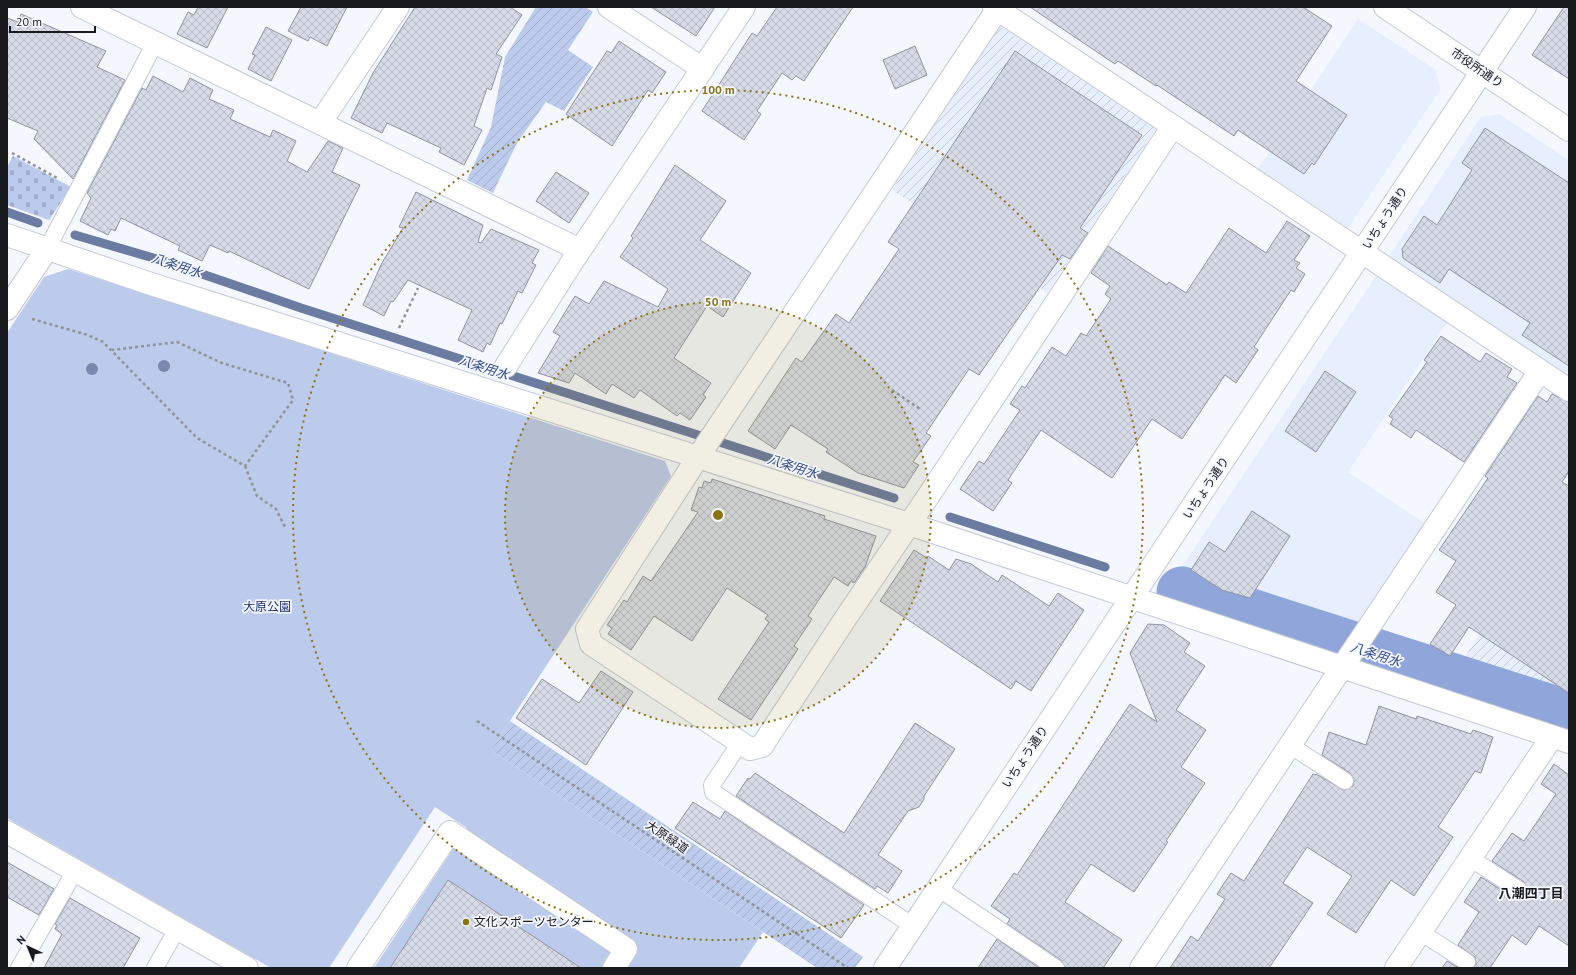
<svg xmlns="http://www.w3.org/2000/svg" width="1576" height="975" font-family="'PT Sans','Noto Sans JP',sans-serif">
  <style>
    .built { fill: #e7eefd }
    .industrial { fill: url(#industrial-furrows) }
    .cemetery { fill: url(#cemetery-stones) }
    .park { fill: #bccaec }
    .garden { fill: url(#garden-furrows) }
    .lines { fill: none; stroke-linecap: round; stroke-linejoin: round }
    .stream { stroke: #6c7ba2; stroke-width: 9 }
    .river { stroke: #90a5da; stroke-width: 51 }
    .building { fill: url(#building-cross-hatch); stroke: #9094a0 }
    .service-casing { stroke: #c4c9d5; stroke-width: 18 }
    .minor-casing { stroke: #c4c9d5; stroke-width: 24 }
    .tertiary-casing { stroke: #c4c9d5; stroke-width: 24 }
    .path { stroke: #909399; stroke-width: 2.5; stroke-dasharray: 3 3; stroke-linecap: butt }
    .service { stroke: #fff; stroke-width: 16 }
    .minor { stroke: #fff; stroke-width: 22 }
    .tertiary { stroke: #fff; stroke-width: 22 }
    .tree { fill: #7c88ad }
    .ring { fill: none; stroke: #897416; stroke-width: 2; stroke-dasharray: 2 4 }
    .poi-dot { fill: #897416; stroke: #f4f7fe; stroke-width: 1.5 }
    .labels { text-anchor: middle; stroke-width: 3.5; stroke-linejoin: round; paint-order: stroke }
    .street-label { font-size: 12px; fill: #181a1e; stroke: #f4f7fe }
    .park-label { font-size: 12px; fill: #1a2d6b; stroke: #f4f7fe }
    .poi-label { font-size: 12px; fill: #181a1e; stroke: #f4f7fe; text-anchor: start }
    .water-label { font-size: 13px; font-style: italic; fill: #33498a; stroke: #f4f7fe }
    .neighbourhood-label { font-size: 13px; font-weight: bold; fill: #181a1e; stroke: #f4f7fe }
    .centre { fill: #897416; stroke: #f4f7fe; stroke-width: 2 }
    .ring-label { font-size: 12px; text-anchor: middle; font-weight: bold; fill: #897416; stroke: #f4f7fe; stroke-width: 3.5; stroke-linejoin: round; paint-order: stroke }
  </style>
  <defs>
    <pattern id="industrial-furrows" width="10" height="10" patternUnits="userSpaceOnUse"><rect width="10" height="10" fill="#e7eefd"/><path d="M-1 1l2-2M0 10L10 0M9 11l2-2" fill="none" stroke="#c5ccd8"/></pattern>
    <pattern id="cemetery-stones" width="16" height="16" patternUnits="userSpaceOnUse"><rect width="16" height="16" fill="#bccaec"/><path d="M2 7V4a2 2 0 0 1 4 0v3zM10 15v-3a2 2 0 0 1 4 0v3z" fill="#a1adca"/></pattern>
    <pattern id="garden-furrows" width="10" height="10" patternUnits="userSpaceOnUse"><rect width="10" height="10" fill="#bccaec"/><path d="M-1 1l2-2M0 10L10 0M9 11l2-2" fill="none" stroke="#a1adca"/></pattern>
    <pattern id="building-cross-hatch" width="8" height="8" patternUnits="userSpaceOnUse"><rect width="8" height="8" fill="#d6dbe7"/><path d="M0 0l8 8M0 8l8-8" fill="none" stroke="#b7bbc6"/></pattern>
  </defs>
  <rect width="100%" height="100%" fill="#f4f7fe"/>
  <path class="built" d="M 1358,19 L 1436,70 L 1440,90 L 1348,228 L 1258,169 Z
    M 1499,114 L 1569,160 L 1569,376 L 1389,256 L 1481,117 Z
    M 1376,276 L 1447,323 L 1348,472 L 1424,523 L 1348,638 L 1173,580 Z"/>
  <path class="industrial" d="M 1000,26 L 1156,129 L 1047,293 L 892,190 Z
    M 1561,512 L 1569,518 L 1569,711 L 1454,673 Z"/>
  <path class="cemetery" d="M 13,156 L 71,187 L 49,220 L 7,205 L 7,167 Z"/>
  <path class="park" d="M 68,269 L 665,461 L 671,476 L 491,750 L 763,932 L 739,968 L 374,968 L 467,828 L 435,807 L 329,968 L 271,968 L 7,818 L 7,333 L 44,277 Z"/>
  <path class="garden" d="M 536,7 L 585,7 L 593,12 L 568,50 L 593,67 L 564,111 L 546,102 L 517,143 L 493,193 L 467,180 L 491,127 L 505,57 Z
    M 510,721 L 863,957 L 855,968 L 817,968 L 491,750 Z"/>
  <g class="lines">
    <path class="stream" d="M 7,212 L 38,223
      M 75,235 L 167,262 L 301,308 L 894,498
      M 950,517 L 1105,567"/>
    <path class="river" d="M 1182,592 L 1569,716"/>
  </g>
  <path class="building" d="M 198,7 L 228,7 L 207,48 L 177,34 L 188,12 L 194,15 Z
    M 301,7 L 347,7 L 327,46 L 310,37 L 308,41 L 288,31 Z
    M 415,7 L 510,7 L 522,15 L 496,54 L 502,57 L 491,90 L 487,88 L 474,126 L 482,130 L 464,165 L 439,152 L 441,148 L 387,123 L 382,133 L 351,118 L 373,73 Z
    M 651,7 L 715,7 L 696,36 Z
    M 777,7 L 853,7 L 804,81 L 796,76 L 792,80 L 782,73 L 757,111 L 761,114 L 744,140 L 702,111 L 752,33 L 757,36 Z
    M 1030,7 L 1303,7 L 1332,26 L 1296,81 L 1347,115 L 1314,165 L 1312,163 L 1304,174 L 1238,130 L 1234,136 L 1157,85 L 1156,86 L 1118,61 L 1115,64 Z
    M 1564,7 L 1569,7 L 1569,79 L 1532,55 Z
    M 21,14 L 106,51 L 97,67 L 125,80 L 73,179 L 34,139 L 38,131 L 7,118 L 7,18 L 18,22 Z
    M 266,27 L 292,40 L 271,81 L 248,69 L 255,55 L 252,54 Z
    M 619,41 L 666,72 L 652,93 L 648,90 L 612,146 L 566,114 L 607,51 L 611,53 Z
    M 915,46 L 927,75 L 895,89 L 883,60 Z
    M 1015,51 L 1142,135 L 1080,228 L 1088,233 L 1070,259 L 1062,255 L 979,375 L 969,369 L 926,433 L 931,436 L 913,462 L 919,465 L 904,488 L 858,473 L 826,452 L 828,449 L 791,425 L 775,449 L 748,431 L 796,358 L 802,362 L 836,314 L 849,323 L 899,249 L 888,242 Z
    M 153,76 L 183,92 L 190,78 L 213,90 L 209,99 L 234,110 L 230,119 L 270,137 L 273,130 L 296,141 L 287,161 L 307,172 L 328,141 L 343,148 L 332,172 L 360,185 L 309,289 L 229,251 L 228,253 L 210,245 L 202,261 L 178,250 L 180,246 L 121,218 L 115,231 L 111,229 L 108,235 L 80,221 L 91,198 L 87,193 L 142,88 L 146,90 Z
    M 1485,128 L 1569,183 L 1569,366 L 1522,335 L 1530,323 L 1449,269 L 1440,283 L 1403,258 L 1402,249 L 1424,216 L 1437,225 L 1472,170 L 1462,163 Z
    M 675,165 L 726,201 L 700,240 L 751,273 L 723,317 L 707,306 L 674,358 L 711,383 L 703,395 L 706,397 L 690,420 L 680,413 L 677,416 L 640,390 L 634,398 L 612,384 L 606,394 L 575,373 L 569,383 L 538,373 L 560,336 L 553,332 L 575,296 L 589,304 L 604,281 L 658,307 L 668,289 L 620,257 L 633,238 L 631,236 Z
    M 556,172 L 589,193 L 569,223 L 536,201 Z
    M 416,192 L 483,225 L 478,242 L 481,243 L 491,229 L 539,250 L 532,263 L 536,265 L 522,293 L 518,291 L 502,324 L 500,323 L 490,345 L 487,343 L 483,352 L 458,340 L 472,310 L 408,280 L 393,302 L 391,301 L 384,316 L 363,305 L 382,263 L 403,228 L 399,227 Z
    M 1287,221 L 1310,236 L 1294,260 L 1300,263 L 1296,268 L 1305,274 L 1294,292 L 1291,290 L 1254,347 L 1258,350 L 1236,383 L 1225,375 L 1182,439 L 1152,419 L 1112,478 L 1041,430 L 1008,480 L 1012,483 L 993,511 L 960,489 L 979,461 L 984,464 L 1020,410 L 1010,404 L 1022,386 L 1025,388 L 1052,347 L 1066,356 L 1081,333 L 1086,336 L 1111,299 L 1105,294 L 1110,286 L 1091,273 L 1108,246 L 1167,285 L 1169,282 L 1186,293 L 1229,228 L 1266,253 Z
    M 1441,336 L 1480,362 L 1486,353 L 1512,369 L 1507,377 L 1517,383 L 1464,462 L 1416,430 L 1411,438 L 1390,424 L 1393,419 L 1389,416 L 1427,362 L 1424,360 Z
    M 1325,371 L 1356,392 L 1316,452 L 1285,431 Z
    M 1552,394 L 1569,402 L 1569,471 L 1562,482 L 1569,486 L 1569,693 L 1469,627 L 1450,656 L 1430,644 L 1456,605 L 1436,592 L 1456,561 L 1439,550 L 1488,478 L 1485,476 L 1538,396 L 1547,402 Z
    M 712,479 L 825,516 L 824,519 L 876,536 L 865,567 L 854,583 L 851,581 L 848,586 L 834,577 L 808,616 L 812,619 L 794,646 L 798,649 L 751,720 L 718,699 L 769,622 L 765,619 L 768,615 L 727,588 L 692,641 L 654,616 L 631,650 L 608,634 L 612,628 L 607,625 L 624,600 L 627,602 L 643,576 L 651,581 L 698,512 L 691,510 L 699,487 L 702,488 L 704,481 L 711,483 Z
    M 1252,511 L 1290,536 L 1250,598 L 1222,590 L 1191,570 L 1209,542 L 1225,552 Z
    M 914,550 L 927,558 L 928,556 L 949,570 L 956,559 L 971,564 L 998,582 L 1002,575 L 1049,606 L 1058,593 L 1084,610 L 1031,691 L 1016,681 L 1011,689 L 880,601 Z
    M 1148,624 L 1164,625 L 1190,643 L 1184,652 L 1205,666 L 1176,710 L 1206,730 L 1181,767 L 1205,783 L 1166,841 L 1168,842 L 1134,892 L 1091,864 L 1065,902 L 1122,940 L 1103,968 L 1065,968 L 1061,960 L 1007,924 L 1010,919 L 991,906 L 1014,873 L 1017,875 L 1130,704 L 1157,722 L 1130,653 Z
    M 601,671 L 633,692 L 586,765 L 516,718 L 542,679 L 579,703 Z
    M 1379,706 L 1416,719 L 1417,716 L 1471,734 L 1473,730 L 1493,737 L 1481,773 L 1475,771 L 1438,827 L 1453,837 L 1414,896 L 1391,880 L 1356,933 L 1327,914 L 1352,876 L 1307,847 L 1283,883 L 1313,903 L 1269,968 L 1170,968 L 1191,936 L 1198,941 L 1225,899 L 1217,894 L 1231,873 L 1244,881 L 1313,774 L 1315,775 L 1316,774 L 1344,790 L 1353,786 L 1354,781 L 1350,773 L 1322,755 L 1329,732 L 1366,745 Z
    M 915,723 L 955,749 L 924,796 L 924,799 L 919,807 L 908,811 L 878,855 L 902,871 L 888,893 L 877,886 L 875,889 L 736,796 L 748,778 L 750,779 L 755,773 L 844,833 Z
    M 1554,764 L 1569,775 L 1569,946 L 1539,926 L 1526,945 L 1512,935 L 1490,968 L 1474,968 L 1476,963 L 1475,957 L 1458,945 L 1479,912 L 1464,902 L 1481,877 L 1514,898 L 1519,899 L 1527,895 L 1528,890 L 1524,882 L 1492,861 L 1512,833 L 1524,841 L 1556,794 L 1541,784 Z
    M 693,802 L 720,819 L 725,811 L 864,905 L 841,938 L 675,828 Z
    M 7,862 L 54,889 L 39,915 L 7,897 Z
    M 448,880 L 581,968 L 390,968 Z
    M 70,898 L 140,938 L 123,968 L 44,968 L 62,934 L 55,929 L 57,925 L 55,924 Z
    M 997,939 L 1039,968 L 978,968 Z
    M 1447,961 L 1459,968 L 1442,968 Z"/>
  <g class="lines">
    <g class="service-casing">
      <path id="service" d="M 47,249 L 155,43
        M 740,743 L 712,785 L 713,792 L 913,926
        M 1291,746 L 1345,781
        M 1470,858 L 1519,890
        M 938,888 L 1056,968
        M 1420,932 L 1467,962
        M 19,968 L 75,871
        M 155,968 L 177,929"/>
    </g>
    <g class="minor-casing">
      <path id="minor" d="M 82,7 L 580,250
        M 609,7 L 703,69
        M 994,7 L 1569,390
        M 999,7 L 698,457 L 587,629 L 591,644 L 750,749 L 762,746 L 843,622 L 929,495 L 1173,126
        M 320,123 L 398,7
        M 7,235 L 148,283 L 909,524 L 1569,742
        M 7,309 L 47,249
        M 506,366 L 572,262 L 744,7
        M 7,832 L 247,968
        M 358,968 L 450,832 L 626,949 L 614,968
        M 1141,968 L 1540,371
        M 1396,968 L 1552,737"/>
    </g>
    <g class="tertiary-casing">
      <path id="tertiary" d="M 1385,7 L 1569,130
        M 885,968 L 1525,7"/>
    </g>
    <path class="path" d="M 12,153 L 59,179
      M 32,319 L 88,335 L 103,342 L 197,438 L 245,466 L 293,400 L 288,383 L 222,363 L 177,342 L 112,350
      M 399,328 L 418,288
      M 892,390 L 920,409
      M 245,466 L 257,496 L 276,509 L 285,527
      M 477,721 L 848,968"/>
    <use href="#service" class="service"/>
    <use href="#minor" class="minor"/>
    <use href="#tertiary" class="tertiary"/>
  </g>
  <g class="tree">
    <circle cx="164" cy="366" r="6"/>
    <circle cx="92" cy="369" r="6"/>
  </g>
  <circle cx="718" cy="515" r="213" fill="#897416" fill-opacity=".12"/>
  <g class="ring">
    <circle cx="718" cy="515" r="213"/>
    <circle cx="718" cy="515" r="425"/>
  </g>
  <circle class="poi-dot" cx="466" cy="922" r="4"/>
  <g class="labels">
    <g class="street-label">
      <text transform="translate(1477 68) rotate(34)" y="4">市役所通り</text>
      <text transform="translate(1385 218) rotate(-57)" y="4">いちょう通り</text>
      <text transform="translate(1206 488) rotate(-56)" y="4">いちょう通り</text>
      <text transform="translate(1025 757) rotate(-56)" y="4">いちょう通り</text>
      <text transform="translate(667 837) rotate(34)" y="4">大原緑道</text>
    </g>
    <g class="park-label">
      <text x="267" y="611">大原公園</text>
    </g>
    <g class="poi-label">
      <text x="474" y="926">文化スポーツセンター</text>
    </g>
    <g class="water-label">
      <text transform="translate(177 265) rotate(18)" y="5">八条用水</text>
      <text transform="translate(484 367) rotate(18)" y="5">八条用水</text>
      <text transform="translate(793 466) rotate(18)" y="5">八条用水</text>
      <text transform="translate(1376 654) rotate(18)" y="5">八条用水</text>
    </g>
    <g class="neighbourhood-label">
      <text x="1531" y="898">八潮四丁目</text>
    </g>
  </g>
  <circle cx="718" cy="515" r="6" class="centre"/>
  <g class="ring-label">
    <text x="718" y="94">100 m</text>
    <text x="718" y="306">50 m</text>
  </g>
  <rect width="1576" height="975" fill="none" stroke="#181a1e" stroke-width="16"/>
  <g transform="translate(28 947) rotate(316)" stroke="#f4f7fe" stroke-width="3" paint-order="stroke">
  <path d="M0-3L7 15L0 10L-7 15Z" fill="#181a1e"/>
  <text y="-6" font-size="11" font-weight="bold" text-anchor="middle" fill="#181a1e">N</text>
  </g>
  <path d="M10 26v6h85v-6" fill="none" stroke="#181a1e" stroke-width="2"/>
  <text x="16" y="26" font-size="12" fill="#181a1e" stroke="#f4f7fe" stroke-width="3" paint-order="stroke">20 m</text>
</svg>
